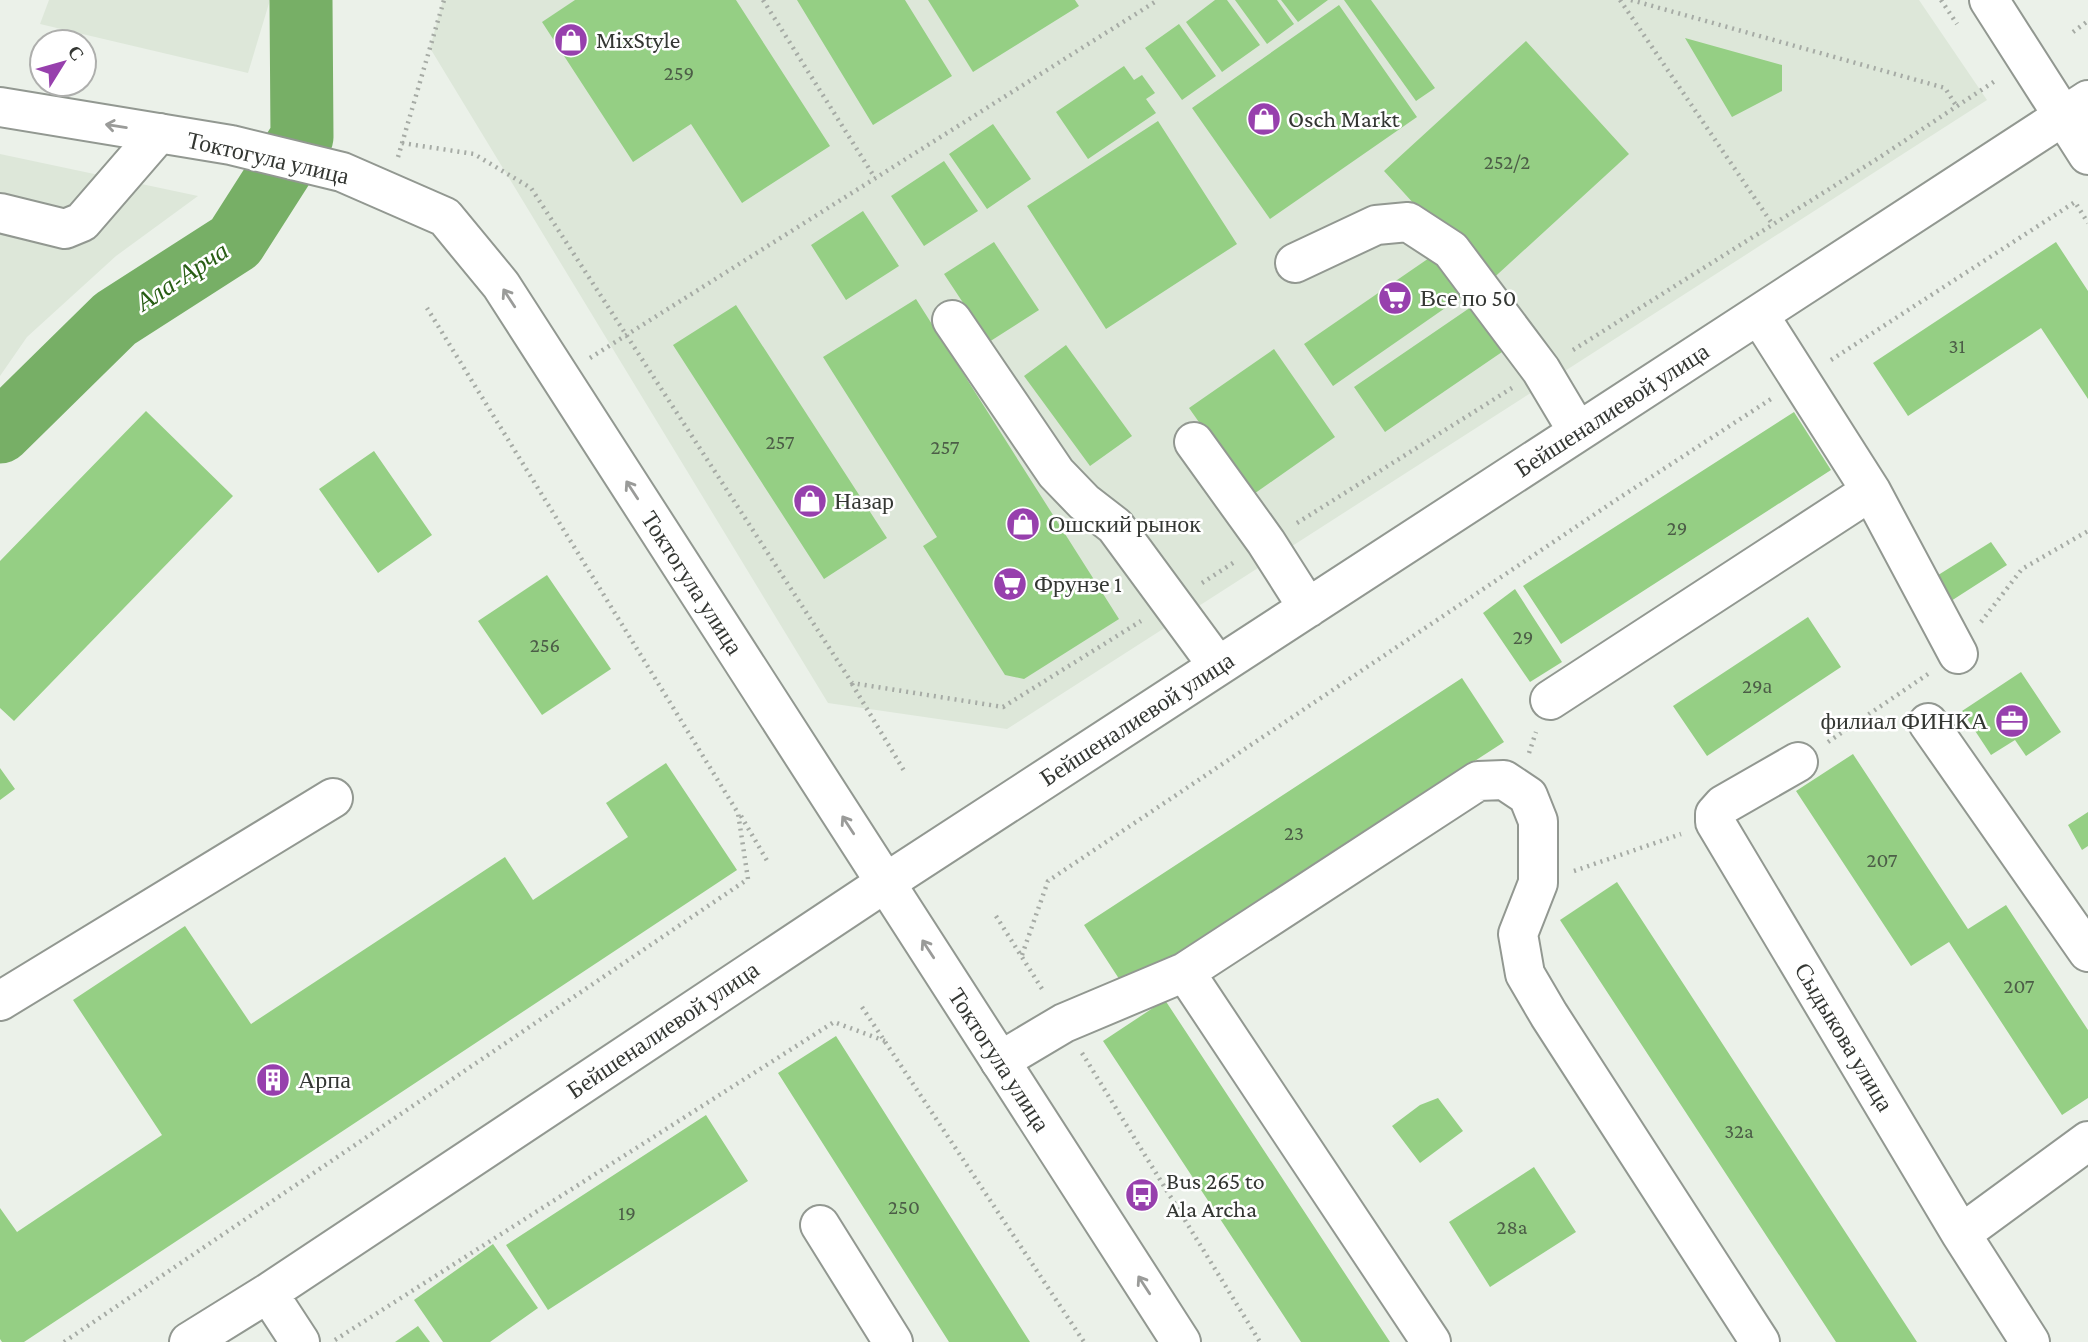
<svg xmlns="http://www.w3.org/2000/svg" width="2088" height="1342" font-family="'Crimson Pro',serif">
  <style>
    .built { fill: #dde7d9 }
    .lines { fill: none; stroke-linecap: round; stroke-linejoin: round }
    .river { stroke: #77af66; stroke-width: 63 }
    .building { fill: #95cf84 }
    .minor-casing { stroke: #929891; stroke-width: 42 }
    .major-casing { stroke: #929891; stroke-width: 42 }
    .path { stroke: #a6aba5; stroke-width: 4.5; stroke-dasharray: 2 5; stroke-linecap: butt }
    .minor { stroke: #fff; stroke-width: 38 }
    .major { stroke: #fff; stroke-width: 38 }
    .oneway { stroke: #9a9b99 }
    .labels { text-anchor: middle; stroke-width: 5; stroke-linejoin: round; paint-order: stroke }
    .number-label { font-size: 21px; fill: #4c5d47 }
    .poi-label { font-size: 24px; fill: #343733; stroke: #fff; text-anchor: start }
    .street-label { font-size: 24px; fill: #343733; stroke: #fff }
    .water-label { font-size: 26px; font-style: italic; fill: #285d14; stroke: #fff }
  </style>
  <rect width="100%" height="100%" fill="#ebf1e9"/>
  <path class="built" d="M 49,0 L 270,0 L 248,73 L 40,24 Z
    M 443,0 L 1919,0 L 1987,100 L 1007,729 L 828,703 L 430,48 Z
    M 0,154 L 198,196 L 116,256 L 27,337 L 0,376 Z"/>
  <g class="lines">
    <path class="river" d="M 0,432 L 115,319 L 235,242 L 302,137 L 301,0"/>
  </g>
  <path class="building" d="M 575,0 L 736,0 L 830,146 L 742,203 L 691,124 L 633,162 L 542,22 Z
    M 797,0 L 905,0 L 952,76 L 873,125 Z
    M 928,0 L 1075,0 L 1079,6 L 973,72 Z
    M 1215,0 L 1227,0 L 1260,45 L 1222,72 L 1186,22 Z
    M 1235,0 L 1277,0 L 1294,24 L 1267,44 Z
    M 1281,0 L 1328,0 L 1298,22 Z
    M 1344,0 L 1371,0 L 1435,88 L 1416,101 Z
    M 1339,5 L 1417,117 L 1270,219 L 1192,108 Z
    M 1179,24 L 1216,76 L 1182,100 L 1145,48 Z
    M 1685,38 L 1782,65 L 1782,91 L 1732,117 Z
    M 1526,41 L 1629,154 L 1487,284 L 1384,171 Z
    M 1124,66 L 1134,80 L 1142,75 L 1155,93 L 1146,99 L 1156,113 L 1088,159 L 1056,112 Z
    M 1158,121 L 1237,244 L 1106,329 L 1027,206 Z
    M 993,124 L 1031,179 L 987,209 L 949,154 Z
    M 944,161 L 978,211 L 924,246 L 891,196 Z
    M 863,211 L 899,266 L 846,300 L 811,245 Z
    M 994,242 L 1039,310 L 989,342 L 944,274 Z
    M 2056,242 L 2088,291 L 2088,399 L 2041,328 L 1908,416 L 1873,363 Z
    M 1432,256 L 1461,297 L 1333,386 L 1304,344 Z
    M 916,299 L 1119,619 L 1024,679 L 1005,675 L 923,546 L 937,537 L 823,357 Z
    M 736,305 L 887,538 L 824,579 L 673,345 Z
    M 1471,307 L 1502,352 L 1385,432 L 1354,387 Z
    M 1066,345 L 1132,436 L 1090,466 L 1024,376 Z
    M 1274,349 L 1335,437 L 1251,496 L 1189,408 Z
    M 146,411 L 233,496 L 14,721 L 0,708 L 0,561 Z
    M 1794,412 L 1831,470 L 1561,644 L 1523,586 Z
    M 374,451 L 432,535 L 378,573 L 319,489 Z
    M 1991,542 L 2007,565 L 1951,601 L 1935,577 Z
    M 547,575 L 611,669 L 542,715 L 478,621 Z
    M 1515,589 L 1562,662 L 1530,682 L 1483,613 Z
    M 1808,617 L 1841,667 L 1707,756 L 1673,706 Z
    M 2021,672 L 2061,732 L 2026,756 L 2015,740 L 1991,755 L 1962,711 Z
    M 1462,678 L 1504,742 L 1125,988 L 1084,925 Z
    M 1853,754 L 1968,929 L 2006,905 L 2088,1030 L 2088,1098 L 2062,1115 L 1949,942 L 1911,966 L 1796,791 Z
    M 666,763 L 737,870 L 24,1342 L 2,1342 L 0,1339 L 0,1208 L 17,1232 L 162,1135 L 73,1000 L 185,926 L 251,1024 L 505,857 L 533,900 L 628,837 L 606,803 Z
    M 0,768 L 15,789 L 0,800 Z
    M 2088,812 L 2088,846 L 2082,850 L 2068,825 Z
    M 1617,882 L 1917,1342 L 1836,1342 L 1560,920 Z
    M 1165,1000 L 1390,1342 L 1301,1342 L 1103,1041 Z
    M 836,1036 L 1030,1342 L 949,1342 L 778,1073 Z
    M 1438,1098 L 1463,1131 L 1420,1163 L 1392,1126 L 1420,1105 Z
    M 706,1115 L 748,1181 L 548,1310 L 506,1245 Z
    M 1534,1167 L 1576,1232 L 1490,1287 L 1449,1222 Z
    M 493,1244 L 538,1308 L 490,1342 L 443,1342 L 414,1300 Z
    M 418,1326 L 430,1342 L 395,1342 Z"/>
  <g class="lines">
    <g class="minor-casing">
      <path id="minor" d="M 0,213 L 65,229 L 82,222 L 159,133
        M 1295,263 L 1376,225 L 1408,222 L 1451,250 L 1541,370 L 1578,432
        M 1759,315 L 1871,491 L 1958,654
        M 952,320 L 1056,473 L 1084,502 L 1115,526 L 1218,666
        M 1194,442 L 1266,542 L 1308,608
        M 1550,700 L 1871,491
        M 1928,723 L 2088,952
        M 1798,762 L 1723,805 L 1715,814 L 1715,822 L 1961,1234 L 2030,1342
        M 1185,972 L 1431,1342
        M 0,1001 L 333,798
        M 1000,1061 L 1064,1023 L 1185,972 L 1478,781 L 1504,780 L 1528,796 L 1538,821 L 1538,883 L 1518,934 L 1525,974 L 1549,1015 L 1760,1342
        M 820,1225 L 893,1342
        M 1961,1234 L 2088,1141
        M 268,1293 L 300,1342
        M 189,1342 L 268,1293 L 885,883 L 2088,100"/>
    </g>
    <g class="major-casing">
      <path id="major" d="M 1989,0 L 2088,155
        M 0,107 L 231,145 L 342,172 L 445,217 L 501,285 L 1181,1342"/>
    </g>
    <path class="path" d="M 763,0 L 875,178
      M 1620,0 L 1773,225
      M 1631,0 L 1945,88 L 1957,107
      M 1941,0 L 1957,24
      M 2073,32 L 2088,21
      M 402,143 L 474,154 L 531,188 L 852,683 L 1003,707 L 1141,621
      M 398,157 L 444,0
      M 1573,350 L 1877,159 L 1995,81
      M 590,358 L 1158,0
      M 1831,360 L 2075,202 L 2088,223
      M 1297,523 L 1512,388
      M 1202,583 L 1236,561
      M 1981,622 L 2022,569 L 2088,531
      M 852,684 L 906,774
      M 1828,742 L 1928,674
      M 1529,753 L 1536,732
      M 741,816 L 769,864
      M 1574,871 L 1681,834
      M 996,916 L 1044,992
      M 1022,955 L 1048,881 L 1616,500 L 1771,399
      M 862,1007 L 1084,1342
      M 1082,1053 L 1260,1342
      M 335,1340 L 834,1022 L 885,1041
      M 64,1342 L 748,879 L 738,813 L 427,308"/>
    <use href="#minor" class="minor"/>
    <use href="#major" class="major"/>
  </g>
  <defs><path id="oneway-shaft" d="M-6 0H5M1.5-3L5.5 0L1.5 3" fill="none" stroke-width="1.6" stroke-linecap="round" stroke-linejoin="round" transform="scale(1.75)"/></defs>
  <g class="oneway">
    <use href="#oneway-shaft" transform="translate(116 126) rotate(-171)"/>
    <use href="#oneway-shaft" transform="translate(509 298) rotate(-123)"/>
    <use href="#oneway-shaft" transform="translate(632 490) rotate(-123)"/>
    <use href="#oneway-shaft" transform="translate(848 825) rotate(-123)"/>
    <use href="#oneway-shaft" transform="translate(928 949) rotate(-123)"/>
    <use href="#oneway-shaft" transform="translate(1144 1285) rotate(-123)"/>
  </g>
  <defs>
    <g id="shop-disc" transform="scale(1.75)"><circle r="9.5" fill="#9740ad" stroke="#fff"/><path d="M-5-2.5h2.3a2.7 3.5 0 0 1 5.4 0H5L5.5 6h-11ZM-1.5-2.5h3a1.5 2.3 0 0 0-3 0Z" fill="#fff"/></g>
    <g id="supermarket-disc" transform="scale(1.75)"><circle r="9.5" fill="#9740ad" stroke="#fff"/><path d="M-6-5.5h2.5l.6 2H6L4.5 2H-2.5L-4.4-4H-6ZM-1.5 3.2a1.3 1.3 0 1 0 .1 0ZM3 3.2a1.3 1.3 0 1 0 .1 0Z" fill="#fff"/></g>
    <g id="office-disc" transform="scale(1.75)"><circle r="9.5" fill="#9740ad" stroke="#fff"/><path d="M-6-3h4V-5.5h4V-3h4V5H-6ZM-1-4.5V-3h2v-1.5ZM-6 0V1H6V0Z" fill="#fff"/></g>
    <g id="building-disc" transform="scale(1.75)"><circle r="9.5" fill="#9740ad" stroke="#fff"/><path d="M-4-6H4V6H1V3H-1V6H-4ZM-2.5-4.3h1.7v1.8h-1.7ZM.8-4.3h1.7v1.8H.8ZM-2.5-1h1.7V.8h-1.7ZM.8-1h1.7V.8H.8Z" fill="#fff"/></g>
    <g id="bus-disc" transform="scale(1.75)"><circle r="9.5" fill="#9740ad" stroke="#fff"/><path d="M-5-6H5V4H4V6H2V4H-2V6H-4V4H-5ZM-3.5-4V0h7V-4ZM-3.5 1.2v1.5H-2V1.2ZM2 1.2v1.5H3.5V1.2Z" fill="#fff"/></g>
  </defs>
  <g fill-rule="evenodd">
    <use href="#shop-disc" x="571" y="40"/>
    <use href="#shop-disc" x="1264" y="119"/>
    <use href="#supermarket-disc" x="1395" y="298"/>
    <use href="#shop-disc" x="810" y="501"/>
    <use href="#shop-disc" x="1023" y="524"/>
    <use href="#supermarket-disc" x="1010" y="584"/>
    <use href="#office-disc" x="2012" y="721"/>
    <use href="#building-disc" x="273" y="1080"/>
    <use href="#bus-disc" x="1142" y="1195"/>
  </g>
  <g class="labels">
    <g class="number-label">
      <text x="679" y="80">259</text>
      <text x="1507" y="169">252/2</text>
      <text x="1957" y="353">31</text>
      <text x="780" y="449">257</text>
      <text x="945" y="454">257</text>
      <text x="1677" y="535">29</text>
      <text x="1523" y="644">29</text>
      <text x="545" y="652">256</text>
      <text x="1757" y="693">29а</text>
      <text x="1294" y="840">23</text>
      <text x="1882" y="867">207</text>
      <text x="2019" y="993">207</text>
      <text x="1739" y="1138">32a</text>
      <text x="904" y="1214">250</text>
      <text x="627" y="1220">19</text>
      <text x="1512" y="1234">28a</text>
    </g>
    <g class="poi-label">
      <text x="596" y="48">MixStyle</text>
      <text x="1288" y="127">Osch Markt</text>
      <text x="1420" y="306">Все по 50</text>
      <text x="834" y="509">Назар</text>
      <text x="1048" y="532">Ошский рынок</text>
      <text x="1034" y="592">Фрунзе 1</text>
      <text x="1988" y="729" text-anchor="end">филиал ФИНКА</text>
      <text x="298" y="1088">Арпа</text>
      <text x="1166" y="1189">Bus 265 to<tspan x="1166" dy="28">Ala Archa</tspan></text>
    </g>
    <g class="street-label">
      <text transform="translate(268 158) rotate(13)" y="8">Токтогула улица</text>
      <text transform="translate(1612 410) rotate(-33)" y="8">Бейшеналиевой улица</text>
      <text transform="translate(692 583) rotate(57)" y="8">Токтогула улица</text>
      <text transform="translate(1137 719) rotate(-33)" y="8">Бейшеналиевой улица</text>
      <text transform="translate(663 1030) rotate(-34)" y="8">Бейшеналиевой улица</text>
      <text transform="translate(1844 1037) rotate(59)" y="8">Сыдыкова улица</text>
      <text transform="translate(999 1060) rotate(57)" y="8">Токтогула улица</text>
    </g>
    <g class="water-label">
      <text transform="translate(182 276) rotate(-33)" y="9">Ала-Арча</text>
    </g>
  </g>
  <g transform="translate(63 63) rotate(53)"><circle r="33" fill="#ffffff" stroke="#aeafad" stroke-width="2"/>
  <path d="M0-5L12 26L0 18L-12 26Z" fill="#9740ad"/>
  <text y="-10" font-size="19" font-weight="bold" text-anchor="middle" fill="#343733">С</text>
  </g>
</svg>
